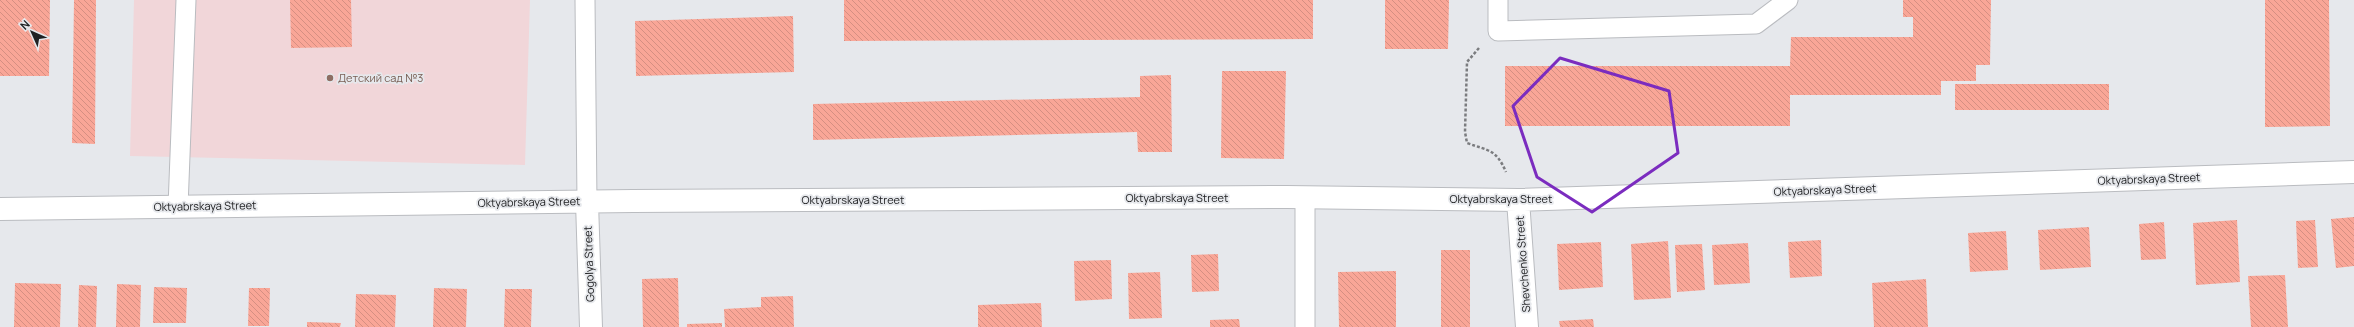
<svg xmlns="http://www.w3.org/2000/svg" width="2354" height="327" font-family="Manrope,sans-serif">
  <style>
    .education { fill: #f1d6d9 }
    .building { fill: url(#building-back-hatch) }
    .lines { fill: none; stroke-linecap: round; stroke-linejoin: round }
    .service-casing { stroke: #babcc0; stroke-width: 21 }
    .minor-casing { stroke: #babcc0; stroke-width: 24 }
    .path { stroke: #7b7c7f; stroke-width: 2.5; stroke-dasharray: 3 2; stroke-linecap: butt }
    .service { stroke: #fff; stroke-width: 19 }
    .minor { stroke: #fff; stroke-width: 22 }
    .marked { fill: none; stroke: #7b2cbf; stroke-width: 3; stroke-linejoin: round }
    .education-dot { fill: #8d6e63; stroke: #e6e8ec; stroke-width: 1.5 }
    .labels { text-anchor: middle; stroke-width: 3.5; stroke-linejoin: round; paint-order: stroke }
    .education-label { font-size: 11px; fill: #785e54; stroke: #e6e8ec; text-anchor: start }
    .street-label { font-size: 11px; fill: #202123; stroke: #e6e8ec }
  </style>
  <defs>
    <pattern id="building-back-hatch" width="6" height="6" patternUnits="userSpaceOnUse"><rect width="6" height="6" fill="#f9a697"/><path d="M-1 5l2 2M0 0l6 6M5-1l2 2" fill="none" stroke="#d58f82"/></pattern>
  </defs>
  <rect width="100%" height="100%" fill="#e6e8ec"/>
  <path class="education" d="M 134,0 L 530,0 L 525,165 L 130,156 Z"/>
  <path class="building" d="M 0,0 L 50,0 L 49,76 L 0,76 Z
    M 74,0 L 96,0 L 95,144 L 72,143 Z
    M 290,0 L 351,0 L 352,47 L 291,48 Z
    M 844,0 L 1313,0 L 1313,39 L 844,41 Z
    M 1385,0 L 1449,0 L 1448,49 L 1385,49 Z
    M 1903,0 L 1991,0 L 1990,65 L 1976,65 L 1976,81 L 1941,81 L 1941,95 L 1790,95 L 1790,126 L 1505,126 L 1505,66 L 1790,66 L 1791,37 L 1913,37 L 1913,17 L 1903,17 Z
    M 2265,0 L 2329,0 L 2330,126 L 2265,127 Z
    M 793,16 L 794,72 L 636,76 L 635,21 Z
    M 1222,71 L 1286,71 L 1284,159 L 1221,158 Z
    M 1171,75 L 1172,152 L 1138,152 L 1137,132 L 813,140 L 813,104 L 1140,97 L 1140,76 Z
    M 1955,84 L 2109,84 L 2109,110 L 1955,110 Z
    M 2354,217 L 2354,266 L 2336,268 L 2331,219 Z
    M 2237,220 L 2240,282 L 2196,285 L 2193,223 Z
    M 2315,220 L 2318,267 L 2298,268 L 2296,221 Z
    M 2164,222 L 2166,259 L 2141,260 L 2139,224 Z
    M 2089,227 L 2091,267 L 2040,270 L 2038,230 Z
    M 2006,231 L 2008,270 L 1970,272 L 1968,233 Z
    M 1821,240 L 1822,276 L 1790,278 L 1788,242 Z
    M 1668,241 L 1671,298 L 1634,300 L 1631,244 Z
    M 1601,242 L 1603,287 L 1559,290 L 1557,244 Z
    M 1748,243 L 1750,283 L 1714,285 L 1712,245 Z
    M 1702,244 L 1705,290 L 1677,292 L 1675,245 Z
    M 1441,250 L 1470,250 L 1470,327 L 1441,327 Z
    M 1218,254 L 1219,291 L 1192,292 L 1191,255 Z
    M 1111,260 L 1112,299 L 1075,301 L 1074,261 Z
    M 1396,271 L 1396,327 L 1339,327 L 1338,272 Z
    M 1160,272 L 1162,318 L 1129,319 L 1128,273 Z
    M 2285,275 L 2288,327 L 2251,327 L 2248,276 Z
    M 678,278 L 679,327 L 643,327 L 642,279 Z
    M 1926,279 L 1928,327 L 1874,327 L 1872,283 Z
    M 15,283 L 61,284 L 60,327 L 14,327 Z
    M 117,284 L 141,285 L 140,327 L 116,327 Z
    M 79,285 L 97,286 L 96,327 L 78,327 Z
    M 154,287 L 187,288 L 186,323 L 153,323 Z
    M 249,288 L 270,288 L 269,326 L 248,326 Z
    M 434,288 L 467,289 L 466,327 L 433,327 Z
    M 505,289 L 532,289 L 531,327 L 504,327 Z
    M 356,294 L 396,295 L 395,327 L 355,327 Z
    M 793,296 L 794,327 L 725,327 L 724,309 L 761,307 L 761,297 Z
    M 1041,303 L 1042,327 L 978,327 L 978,305 Z
    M 1239,319 L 1240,327 L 1210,327 L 1210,320 Z
    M 1593,319 L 1594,327 L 1560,327 L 1559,321 Z
    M 307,322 L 341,323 L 340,327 L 307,327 Z
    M 722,323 L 722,327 L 687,327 L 687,324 Z"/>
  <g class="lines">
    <g class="service-casing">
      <path id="service" d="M 585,0 L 587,202
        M 1498,0 L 1498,31 L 1756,24 L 1788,0
        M 1305,197 L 1305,327
        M 178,207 L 186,0"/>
    </g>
    <g class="minor-casing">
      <path id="minor" d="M 1518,200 L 1527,327
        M 587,202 L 591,327
        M 0,209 L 633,201 L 1287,197 L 1518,200 L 2354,172"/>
    </g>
    <path class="path" d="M 1479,48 L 1467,62 L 1465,132 L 1467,143 C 1489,151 1496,149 1506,172"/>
    <use href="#service" class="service"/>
    <use href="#minor" class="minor"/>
  </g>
  <path class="marked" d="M 1560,58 L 1669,91 L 1678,153 L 1592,212 L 1537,177 L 1513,106 Z"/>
  <circle class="education-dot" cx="330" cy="78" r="4"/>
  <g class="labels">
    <g class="education-label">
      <text x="338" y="82">Детский сад №3</text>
    </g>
    <g class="street-label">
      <text transform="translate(2149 179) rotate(-2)" y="4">Oktyabrskaya Street</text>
      <text transform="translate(1825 190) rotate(-2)" y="4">Oktyabrskaya Street</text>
      <text x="1177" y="202">Oktyabrskaya Street</text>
      <text x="1501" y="203">Oktyabrskaya Street</text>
      <text x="853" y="204">Oktyabrskaya Street</text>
      <text transform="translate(529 202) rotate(-1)" y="4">Oktyabrskaya Street</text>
      <text transform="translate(205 206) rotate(-1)" y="4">Oktyabrskaya Street</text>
      <text transform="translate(589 264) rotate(-92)" y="4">Gogolya Street</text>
      <text transform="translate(1523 264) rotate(-94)" y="4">Shevchenko Street</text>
    </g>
  </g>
  <g transform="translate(32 32) rotate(315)" stroke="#e6e8ec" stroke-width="3" paint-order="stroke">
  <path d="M0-3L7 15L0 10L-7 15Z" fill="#202123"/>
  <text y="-6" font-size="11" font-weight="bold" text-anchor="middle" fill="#202123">N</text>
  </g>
</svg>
